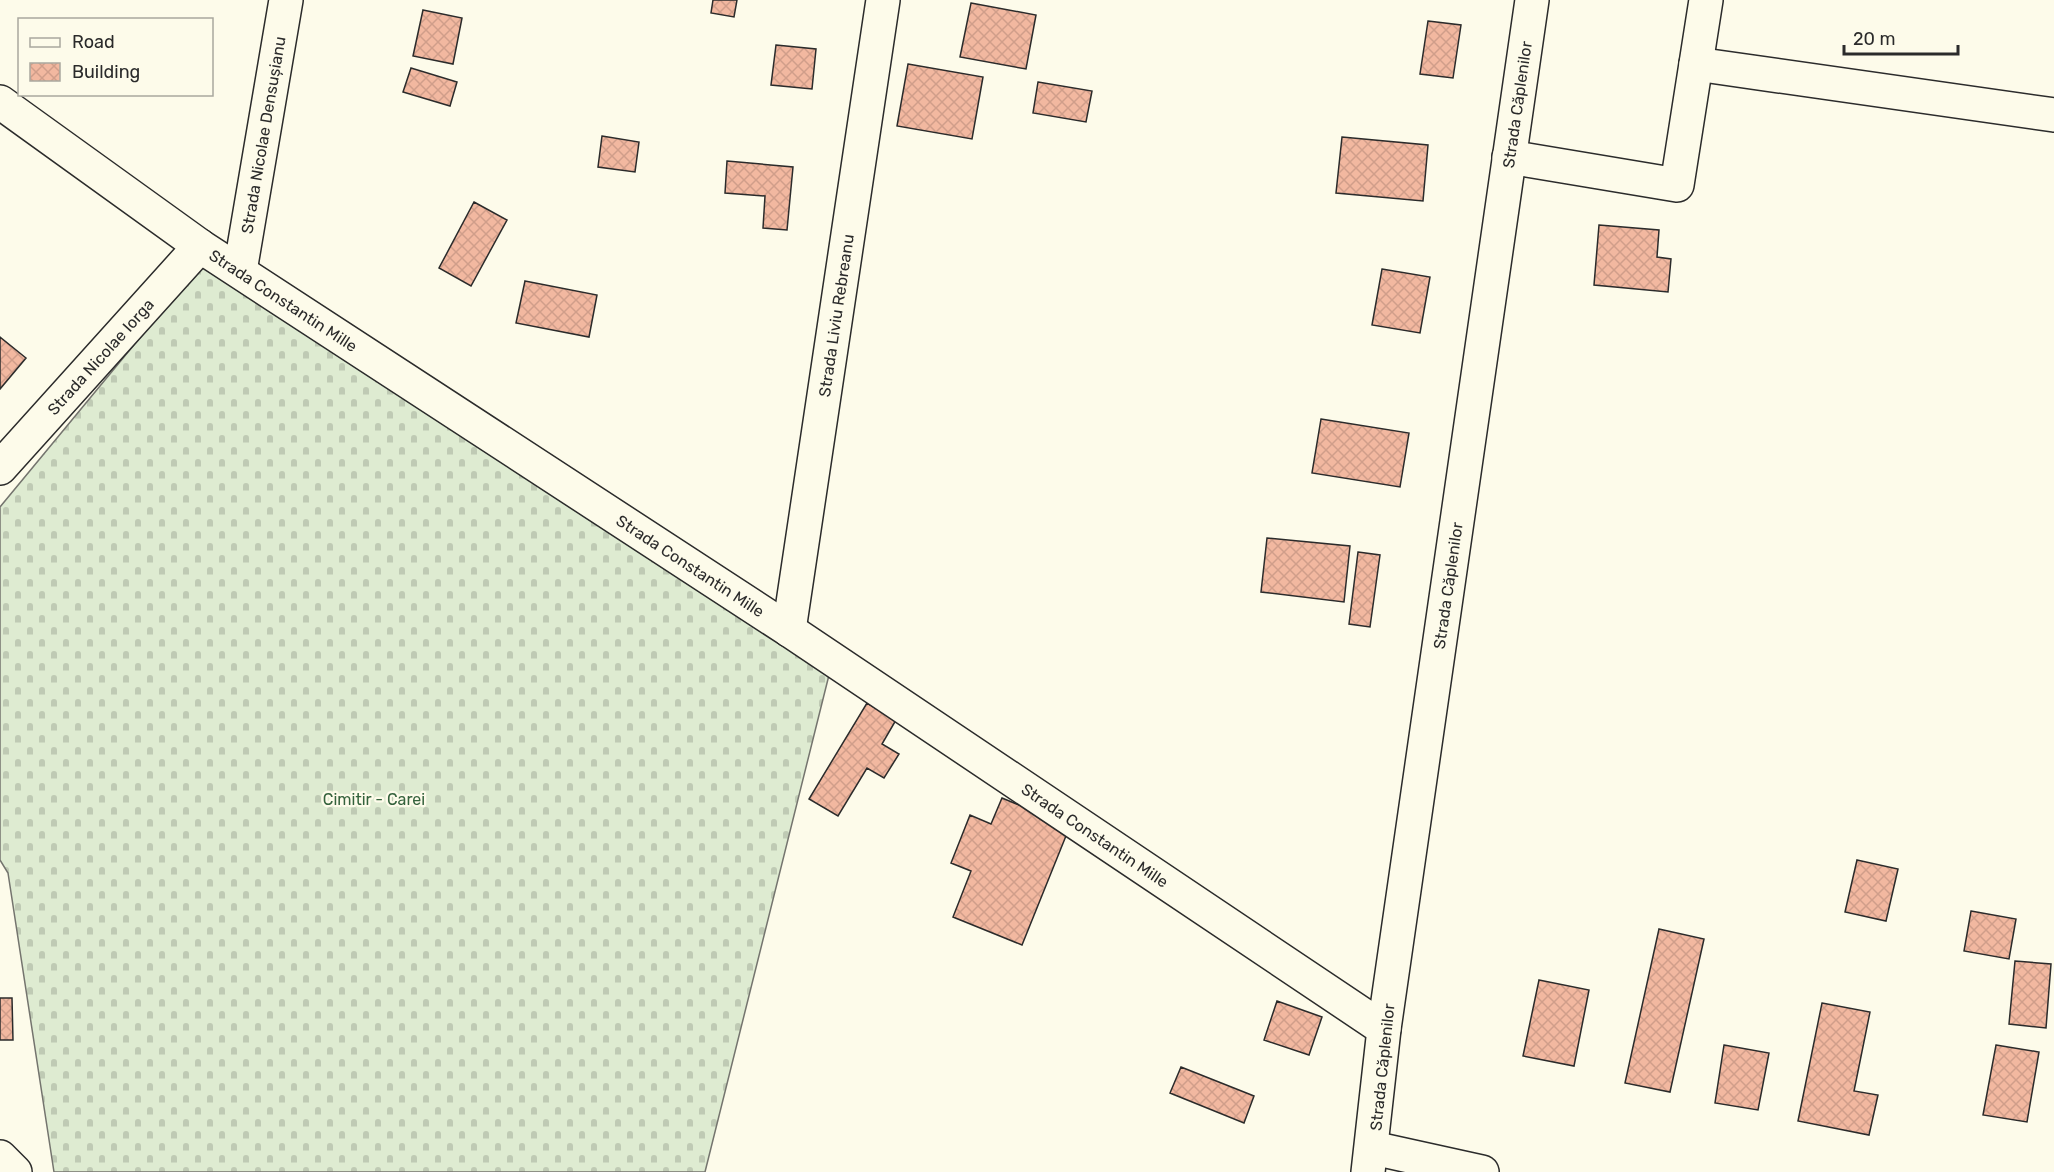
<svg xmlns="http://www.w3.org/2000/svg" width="2054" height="1172" font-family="Rubik,sans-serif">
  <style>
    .cemetery { fill: url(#cemetery-stones); stroke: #74746e; stroke-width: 1.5 }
    .building { fill: url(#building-cross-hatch); stroke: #2b2b2b; stroke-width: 1.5 }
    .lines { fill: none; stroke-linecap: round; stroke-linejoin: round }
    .minor-casing { stroke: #2b2b2b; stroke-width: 36 }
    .major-casing { stroke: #2b2b2b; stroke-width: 36 }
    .minor { stroke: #fdfbea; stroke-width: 33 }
    .major { stroke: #fdfbea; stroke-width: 33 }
    .labels { text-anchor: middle; stroke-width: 4.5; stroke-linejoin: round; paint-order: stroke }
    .street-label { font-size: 16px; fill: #2b2b2b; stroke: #fdfbea }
    .park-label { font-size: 16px; fill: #34623c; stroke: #fdfbea }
  </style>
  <defs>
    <pattern id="cemetery-stones" width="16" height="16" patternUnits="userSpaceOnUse" patternTransform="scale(1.5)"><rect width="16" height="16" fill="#deebd1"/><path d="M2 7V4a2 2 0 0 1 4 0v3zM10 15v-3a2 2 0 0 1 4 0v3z" fill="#bfcab4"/></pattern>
    <pattern id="building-cross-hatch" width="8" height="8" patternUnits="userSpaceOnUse" patternTransform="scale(1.5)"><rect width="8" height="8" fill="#f2b8a0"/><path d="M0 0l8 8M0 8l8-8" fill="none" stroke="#d09e8a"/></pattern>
  </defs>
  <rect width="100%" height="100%" fill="#fdfbea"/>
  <path class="cemetery" d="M 219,242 L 833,659 L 705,1172 L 54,1172 L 8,873 L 0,860 L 0,507 Z"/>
  <path class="building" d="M 713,0 L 737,0 L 734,17 L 711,13 Z
    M 971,3 L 1036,15 L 1026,69 L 960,57 Z
    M 423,10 L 462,18 L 453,64 L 413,56 Z
    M 1428,21 L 1461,25 L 1453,78 L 1420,74 Z
    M 776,45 L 816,49 L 812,89 L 771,85 Z
    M 908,64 L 983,77 L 972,139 L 897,126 Z
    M 411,68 L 457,82 L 450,106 L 403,92 Z
    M 1038,82 L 1092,91 L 1086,122 L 1033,113 Z
    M 602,136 L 639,142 L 635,172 L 598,167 Z
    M 1342,137 L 1428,145 L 1423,201 L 1336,193 Z
    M 727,161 L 793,167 L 787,230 L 763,228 L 765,196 L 725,193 Z
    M 474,202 L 507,220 L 471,286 L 439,268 Z
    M 1599,225 L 1659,230 L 1657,257 L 1671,259 L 1668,292 L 1594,285 Z
    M 1382,269 L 1430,277 L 1420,333 L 1372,325 Z
    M 525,281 L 597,295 L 589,337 L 516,323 Z
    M 0,337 L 26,358 L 0,389 Z
    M 1321,419 L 1409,433 L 1400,487 L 1312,473 Z
    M 1267,538 L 1350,546 L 1344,602 L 1261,592 Z
    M 1358,552 L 1380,555 L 1370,627 L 1349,624 Z
    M 867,703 L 896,720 L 882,744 L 899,754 L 884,778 L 867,768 L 838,816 L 809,799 Z
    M 1002,798 L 1070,826 L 1022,945 L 953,917 L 971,871 L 951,863 L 970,815 L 991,824 Z
    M 1857,860 L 1898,869 L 1886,921 L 1845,912 Z
    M 1971,911 L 2016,919 L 2009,959 L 1964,951 Z
    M 1659,929 L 1704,939 L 1670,1092 L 1625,1083 Z
    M 2015,961 L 2051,964 L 2046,1028 L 2009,1024 Z
    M 1539,980 L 1589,990 L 1574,1066 L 1523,1056 Z
    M 0,998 L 12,998 L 13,1040 L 0,1040 Z
    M 1277,1001 L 1322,1017 L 1309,1055 L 1264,1040 Z
    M 1822,1003 L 1870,1012 L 1854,1091 L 1878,1095 L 1869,1135 L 1798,1121 Z
    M 1724,1045 L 1769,1053 L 1758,1110 L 1715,1103 Z
    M 1996,1045 L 2039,1052 L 2027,1122 L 1983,1115 Z
    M 1181,1067 L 1254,1096 L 1244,1123 L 1170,1093 Z"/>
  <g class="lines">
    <g class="minor-casing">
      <g id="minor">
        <path d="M 1696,64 L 2054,115"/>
        <path d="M 1509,157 L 1677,185 L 1706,0"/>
        <path id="s1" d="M 240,271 L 286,0"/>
        <path id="s2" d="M 0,468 L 200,246"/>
        <path id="s3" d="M 789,630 L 883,0"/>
        <path id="s4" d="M 1384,1029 L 1532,0"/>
        <path d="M 0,1157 L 15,1172"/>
      </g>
    </g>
    <g class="major-casing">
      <g id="major">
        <path id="s5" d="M 0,102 L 200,246 L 789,630 L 1384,1029 L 1368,1172"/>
        <path d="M 1373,1148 L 1482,1172"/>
      </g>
    </g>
    <use href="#minor" class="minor"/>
    <use href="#major" class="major"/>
  </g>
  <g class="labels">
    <g class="street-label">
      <text dy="6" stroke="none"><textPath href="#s4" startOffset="934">Strada Căplenilor</textPath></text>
      <text dy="6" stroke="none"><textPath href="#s1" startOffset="138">Strada Nicolae Densușianu</textPath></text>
      <text dy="6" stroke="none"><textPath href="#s5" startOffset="346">Strada Constantin Mille</textPath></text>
      <text dy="6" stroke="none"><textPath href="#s3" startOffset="318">Strada Liviu Rebreanu</textPath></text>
      <text dy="6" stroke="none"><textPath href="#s2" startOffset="150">Strada Nicolae Iorga</textPath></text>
      <text dy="6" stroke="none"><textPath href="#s5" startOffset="832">Strada Constantin Mille</textPath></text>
      <text dy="6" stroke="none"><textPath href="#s4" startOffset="448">Strada Căplenilor</textPath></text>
      <text dy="6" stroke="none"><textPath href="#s5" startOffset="1318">Strada Constantin Mille</textPath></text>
      <text transform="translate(1382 1067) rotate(-84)" y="6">Strada Căplenilor</text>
    </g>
    <g class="park-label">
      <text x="374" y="805">Cimitir - Carei</text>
    </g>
  </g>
  <rect x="18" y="18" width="195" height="78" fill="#fdfbea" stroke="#a9a89e" stroke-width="1.5"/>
  <rect x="30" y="38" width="30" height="9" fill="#fdfbea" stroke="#a9a89e" stroke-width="1.5"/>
  <text x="72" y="48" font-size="18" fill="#2b2b2b">Road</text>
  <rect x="30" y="63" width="30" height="18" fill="url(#building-cross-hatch)" stroke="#a9a89e" stroke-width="1.5"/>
  <text x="72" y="78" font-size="18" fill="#2b2b2b">Building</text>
  <path d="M1844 45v9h114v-9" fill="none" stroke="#2b2b2b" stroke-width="3"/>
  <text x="1853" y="45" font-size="18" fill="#2b2b2b" stroke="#fdfbea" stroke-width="4.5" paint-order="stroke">20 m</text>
</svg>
